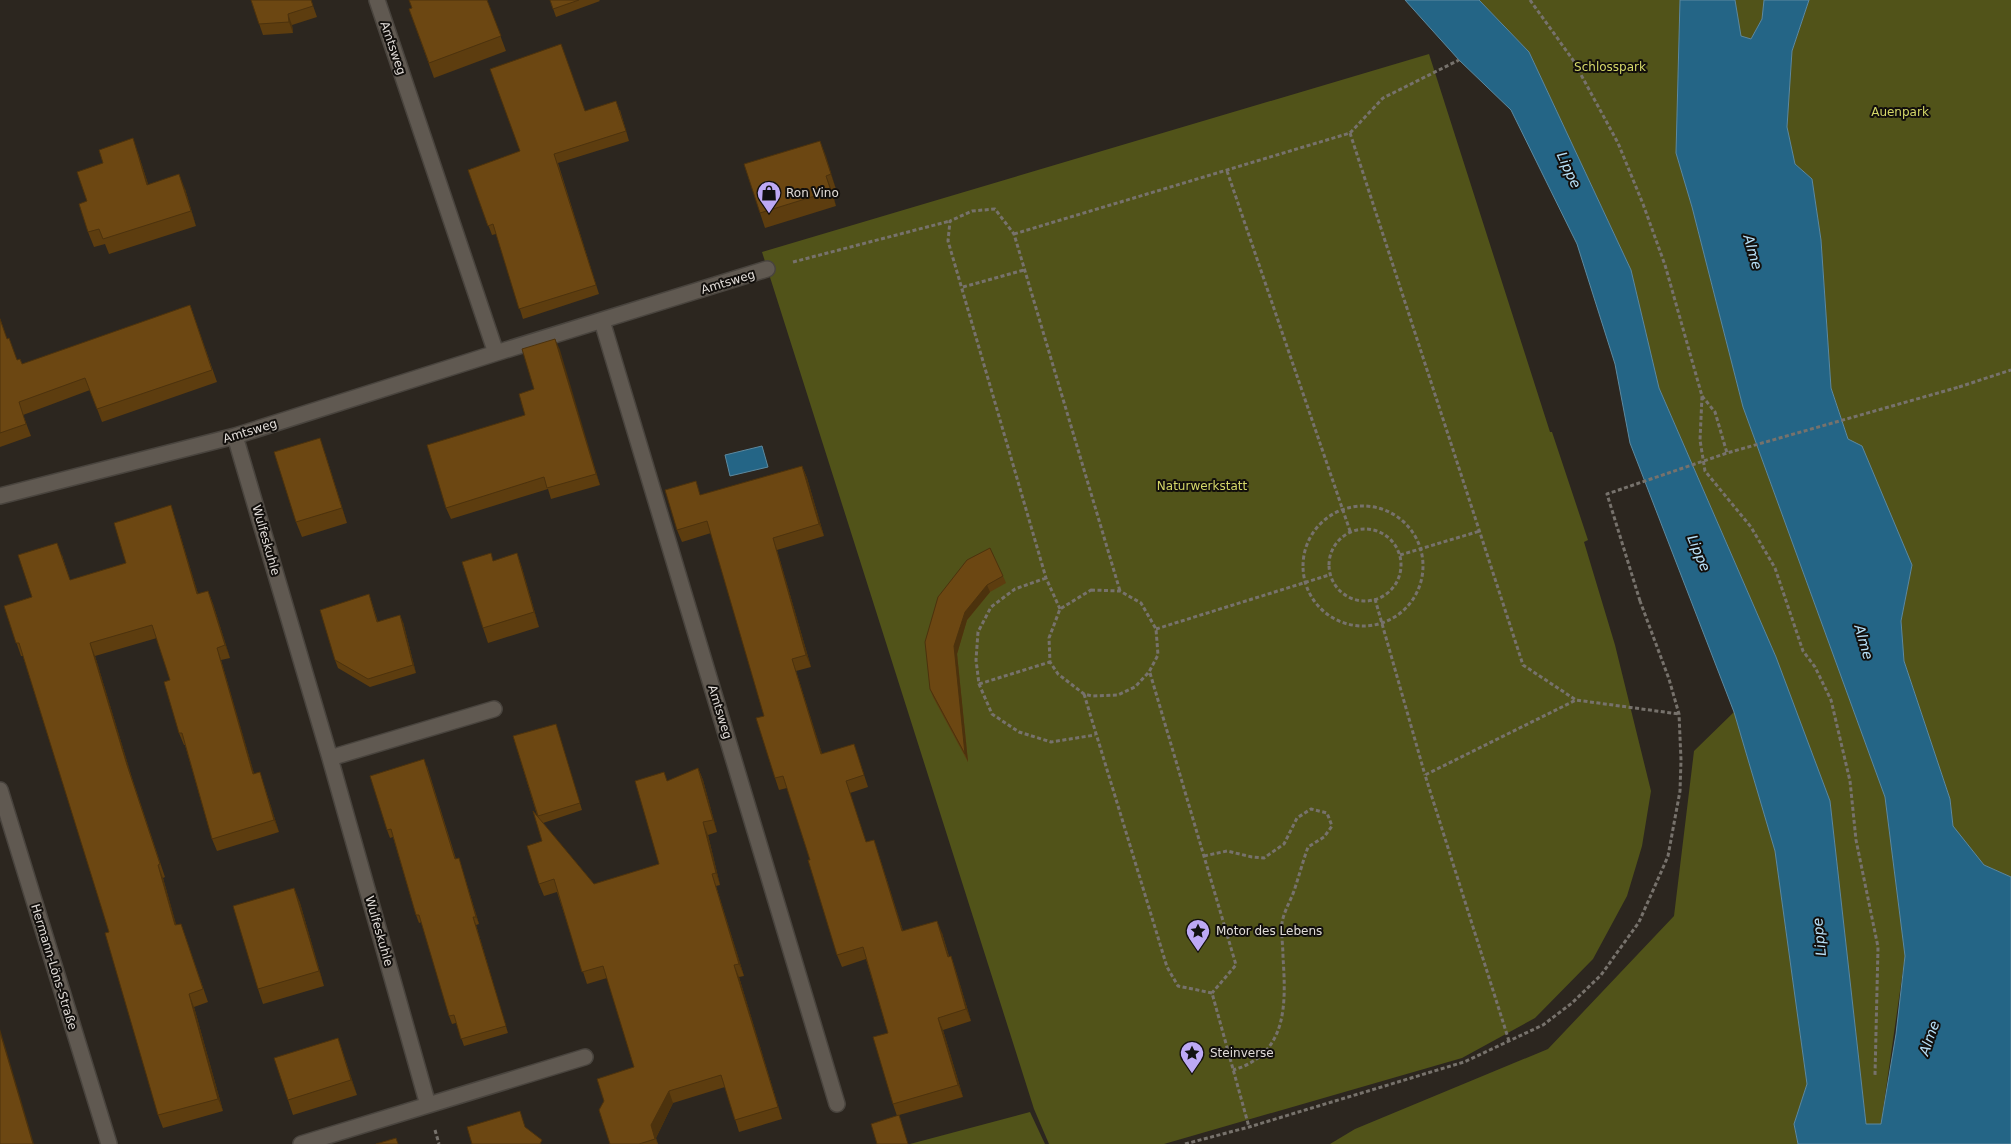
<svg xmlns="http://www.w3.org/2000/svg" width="2011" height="1144" font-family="'DejaVu Sans',sans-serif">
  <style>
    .green { fill: #515319 }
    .water { fill: #246586; stroke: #5d899f }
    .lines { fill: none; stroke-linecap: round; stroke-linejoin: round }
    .minor-casing { stroke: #49443e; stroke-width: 18 }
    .path { stroke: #77726c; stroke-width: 3; stroke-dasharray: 4 2.5; stroke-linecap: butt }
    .minor { stroke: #605951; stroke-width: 15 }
    .path-bridge { stroke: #77726c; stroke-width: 3; stroke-dasharray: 4 2.5; stroke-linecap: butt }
    .wall { fill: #5d3d0f }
    .shaded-wall { fill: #4c320d }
    .building { fill: #6c4712; stroke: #4c320d }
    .labels { text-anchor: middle; stroke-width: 4; stroke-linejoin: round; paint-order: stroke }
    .street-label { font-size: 12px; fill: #e1dcd8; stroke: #120f0c }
    .park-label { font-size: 12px; fill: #d5d869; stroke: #120f0c }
    .poi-label { font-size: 12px; fill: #e1dcd8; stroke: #120f0c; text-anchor: start }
    .water-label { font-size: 14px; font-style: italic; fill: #b9e2fa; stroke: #120f0c }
  </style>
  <rect width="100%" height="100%" fill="#2c261f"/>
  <path class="green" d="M 1479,0 L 1680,0 L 1676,153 L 1692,207 L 1743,407 L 1885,797 L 1905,956 L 1881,1124 L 1866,1124 L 1830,801 L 1776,657 L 1659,388 L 1631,270 L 1529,52 Z
    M 1735,0 L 1764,0 L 1762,19 L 1751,39 L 1741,37 Z
    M 1809,0 L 2011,0 L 2011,877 L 1984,865 L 1953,827 L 1950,799 L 1904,661 L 1901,621 L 1912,565 L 1848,439 L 1831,388 L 1821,240 L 1812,179 L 1795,164 L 1787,127 L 1792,51 Z
    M 1429,54 L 1550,432 L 1552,432 L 1588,540 L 1584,542 L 1615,645 L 1651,791 L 1642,846 L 1627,896 L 1593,959 L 1535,1018 L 1462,1058 L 1164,1144 L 1049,1144 L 1034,1109 L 762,252 Z
    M 1734,712 L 1775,851 L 1807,1084 L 1794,1124 L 1798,1144 L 1330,1144 L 1355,1129 L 1548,1049 L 1674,916 L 1694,751 Z
    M 1030,1112 L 1045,1144 L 910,1144 Z"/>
  <path class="water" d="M 1405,0 L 1479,0 L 1529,52 L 1631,270 L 1659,388 L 1776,657 L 1830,801 L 1866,1124 L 1881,1124 L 1896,1034 L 1905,956 L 1885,797 L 1743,407 L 1692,207 L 1676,153 L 1680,0 L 1735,0 L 1741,36 L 1751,39 L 1762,19 L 1764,0 L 1809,0 L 1792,51 L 1787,127 L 1795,164 L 1812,179 L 1821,240 L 1831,388 L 1848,439 L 1862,446 L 1912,565 L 1901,621 L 1904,661 L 1950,799 L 1953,826 L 1984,865 L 2011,877 L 2011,1144 L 1798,1144 L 1794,1124 L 1807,1084 L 1775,851 L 1734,712 L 1630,443 L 1615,364 L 1577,244 L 1511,110 L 1459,60 Z
    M 762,446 L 768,467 L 730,476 L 725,455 Z"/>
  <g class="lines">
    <g class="minor-casing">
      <path id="minor" d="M 377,0 L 496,353
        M 602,321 L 837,1104
        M 235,436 L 330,758 L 428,1105
        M 0,496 L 235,436 L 496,353 L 767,269
        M 330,758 L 494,709
        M 0,790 L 109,1144
        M 301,1144 L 585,1057"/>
    </g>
    <path class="path" d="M 1530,0 L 1573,60 L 1618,143 L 1643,204 L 1665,265 L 1702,396 L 1700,440 L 1705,471 L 1751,527 L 1775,568 L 1803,651 L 1815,667 L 1831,700 L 1850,781 L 1856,840 L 1878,947 L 1875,1075
      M 1350,133 L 1523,665 L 1576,700 L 1679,714
      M 1227,171 L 1350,531
      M 1014,234 L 1350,133 L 1383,98 L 1459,60
      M 793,262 L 950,221
      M 963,287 L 1024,270
      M 1959,387 L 2011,370
      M 1702,396 L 1715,412 L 1727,453
      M1303 566a60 60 0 1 1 120 0a60 60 0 1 1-120 0Z
      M1329 565a36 36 0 1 1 72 0a36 36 0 1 1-72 0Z
      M 1400,555 L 1480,531
      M 1046,578 L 1015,589 L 991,607 L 978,632 L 976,660 L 979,684 L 992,714 L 1019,732 L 1051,742 L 1095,735
      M 1091,590 L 1120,591 L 1141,603 L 1156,629 L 1158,655 L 1149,672 L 1135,687 L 1118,695 L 1092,696 L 1084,694 L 1058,674 L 1050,662 L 1049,638 L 1060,609 Z
      M 1375,599 L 1425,775
      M 1060,609 L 1046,578 L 948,241 L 950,221 L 972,211 L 995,209 L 1014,234 L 1120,591
      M 1156,629 L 1329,575
      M 1150,673 L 1236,965 L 1212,993
      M 979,684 L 1050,662
      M 1084,694 L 1167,967 L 1178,986 L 1212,993 L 1249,1127
      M 1204,856 L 1227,851 L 1252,857 L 1264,858 L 1284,844 L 1297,818 L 1311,809 L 1327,813 L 1332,826 L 1324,837 L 1308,847 C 1303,861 1299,876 1294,891 C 1290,902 1284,911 1282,923 C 1281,934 1283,946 1283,957 C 1286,1004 1288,1054 1233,1070
      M 1509,1041 L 1425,775 L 1576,700
      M 435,1130 L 439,1144
      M 1185,1144 L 1249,1127 L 1464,1062 L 1543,1025 L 1572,1003 L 1601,975 L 1639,922 L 1662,870 L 1668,856 L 1680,791 L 1681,760 L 1679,714 L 1669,679 L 1640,601"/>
    <use href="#minor" class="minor"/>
    <path class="path-bridge" d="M 1640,601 L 1607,494 L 1727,453 L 1959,387"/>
  </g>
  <path class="wall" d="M 251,0 L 311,0 L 317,17 L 292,25 L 293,33 L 263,35 Z
    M 487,0 L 506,51 L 434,78 L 409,9 Z
    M 550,0 L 599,0 L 600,1 L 556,17 Z
    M 620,110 L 629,141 L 558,163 L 599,294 L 523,319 L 496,234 L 492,235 L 468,170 L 520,151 L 585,111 Z
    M 820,141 L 836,189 L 832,191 L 836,206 L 765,228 L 760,213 Z
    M 138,153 L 148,184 L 185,189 L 196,226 L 109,254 L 105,244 L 94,247 L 88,232 L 87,201 Z
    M 190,305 L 217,382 L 102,422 L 90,390 L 23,415 L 31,436 L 0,447 L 0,318 L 7,339 L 17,360 L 23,364 Z
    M 555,339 L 600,485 L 551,499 L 548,489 L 451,519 L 446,508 L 525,415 L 534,389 Z
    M 325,453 L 347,523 L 302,537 L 296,522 Z
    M 802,466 L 807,478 L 824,536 L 777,550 L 811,667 L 796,671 L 822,754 L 854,744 L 868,787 L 850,793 L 866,842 L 874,840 L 903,931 L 942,933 L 949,956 L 951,956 L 955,968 L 971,1021 L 943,1030 L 963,1097 L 899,1115 L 902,1123 L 897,1116 L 893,1104 L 888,1033 L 866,959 L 842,967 L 837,955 L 810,860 L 787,788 L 779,790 L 775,778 L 764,716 L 711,533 L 682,542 L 677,530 L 701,495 Z
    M 171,505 L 175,518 L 198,594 L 208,591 L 213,604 L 230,658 L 221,660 L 254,774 L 264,785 L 279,832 L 217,851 L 212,839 L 185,745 L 184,745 L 179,733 L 170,680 L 157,638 L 95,656 L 132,778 L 165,877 L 163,878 L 176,925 L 181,924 L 208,1002 L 194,1007 L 223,1111 L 163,1128 L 158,1115 L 109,932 L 23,656 L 21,656 L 4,606 L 32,597 L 62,555 L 70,580 L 126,563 Z
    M 517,553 L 522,568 L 539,627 L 488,643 L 483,628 Z
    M 1003,576 L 1006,583 L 990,592 L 967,620 L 957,654 L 968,762 L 933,697 L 930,689 L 938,597 Z
    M 369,594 L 378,622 L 403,622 L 416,673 L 370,687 L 338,668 L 335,660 Z
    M 556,724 L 582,810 L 543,823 L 594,884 L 659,864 L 664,772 L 667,781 L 698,768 L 703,780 L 717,832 L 708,835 L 720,885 L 716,886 L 744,976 L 739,977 L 782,1119 L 739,1132 L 725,1087 L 673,1103 L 656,1138 L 658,1144 L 610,1144 L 634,1067 L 607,978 L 587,984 L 557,892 L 544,896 L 539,884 L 542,841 L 538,818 L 513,736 Z
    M 427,766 L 456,859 L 459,858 L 461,865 L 479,924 L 476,925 L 508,1033 L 464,1046 L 456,1023 L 452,1024 L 449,1016 L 422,922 L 419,923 L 416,915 L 393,837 L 390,838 L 387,830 Z
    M 294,888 L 300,903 L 324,986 L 263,1004 L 258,989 Z
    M 338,1038 L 357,1095 L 293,1115 L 288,1100 Z"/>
  <path class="shaded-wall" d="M 288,14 L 292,25 L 293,33 L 289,22 Z
    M 133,138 L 138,153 L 153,200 L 147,185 Z
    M 820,141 L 826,156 L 836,189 Z
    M 179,174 L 185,189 L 196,226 L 191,211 Z
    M 826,176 L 832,191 L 836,206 Z
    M 555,339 L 560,350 L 600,485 L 596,474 Z
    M 320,438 L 325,453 L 347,523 L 342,508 Z
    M 802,466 L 807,478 L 824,536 L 819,524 Z
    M 171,505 L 175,518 L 202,607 L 197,594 Z
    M 773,538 L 777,550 L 811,667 L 806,655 Z
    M 517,553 L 522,568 L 539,627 L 534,612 Z
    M 987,585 L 990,592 L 967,620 L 957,654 L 968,762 L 965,754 L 954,646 L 965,612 Z
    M 208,591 L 213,604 L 230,658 L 225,645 Z
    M 400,615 L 403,622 L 416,673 L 413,665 Z
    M 90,643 L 95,656 L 132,778 L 165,877 L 127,765 Z
    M 217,648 L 221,660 L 258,787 L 253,774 Z
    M 792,659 L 796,671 L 826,766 L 821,754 Z
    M 698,768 L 703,780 L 717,832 L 713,820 Z
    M 260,772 L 264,785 L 279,832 L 274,820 Z
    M 703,822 L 708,835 L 720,885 L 716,873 Z
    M 874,840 L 878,852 L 907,943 L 902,931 Z
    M 459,858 L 461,865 L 479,924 L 476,917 Z
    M 158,865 L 163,878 L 180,938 L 175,925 Z
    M 712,874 L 716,886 L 744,976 L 739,964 Z
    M 294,888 L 300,903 L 324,986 L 319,971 Z
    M 473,917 L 476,925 L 508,1033 L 506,1026 Z
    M 937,921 L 942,933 L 952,969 L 948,957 Z
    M 951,956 L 955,968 L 971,1021 L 966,1009 Z
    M 734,965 L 739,977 L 782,1119 L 778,1107 Z
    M 189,994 L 194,1007 L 223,1111 L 218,1099 Z
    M 938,1018 L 943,1030 L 963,1097 L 958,1085 Z
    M 0,1029 L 34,1144 L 33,1144 L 0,1032 Z
    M 338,1038 L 357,1095 L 351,1080 Z
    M 669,1091 L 673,1103 L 656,1138 L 657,1144 L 651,1125 Z"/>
  <path class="building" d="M 251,0 L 311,0 L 313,6 L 288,14 L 289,22 L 259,24 Z
    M 409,0 L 487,0 L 501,36 L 429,63 L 409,9 L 412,8 Z
    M 550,0 L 579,0 L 553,9 Z
    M 561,44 L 585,111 L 616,101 L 626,131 L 554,154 L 596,285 L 519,309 L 493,224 L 488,226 L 468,170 L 520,151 L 490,69 Z
    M 133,138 L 147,185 L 179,174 L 191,211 L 103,239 L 99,229 L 88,232 L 79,204 L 87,201 L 77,172 L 103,163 L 99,150 Z
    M 820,141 L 831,174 L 826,176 L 831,191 L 760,213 L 744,164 Z
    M 190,305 L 212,370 L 97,409 L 85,378 L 19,402 L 26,424 L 0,433 L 0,319 L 7,339 L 9,338 L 17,360 L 20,359 L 22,364 Z
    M 555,339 L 596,474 L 547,488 L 544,477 L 446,508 L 427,445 L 525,415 L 519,394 L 534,389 L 522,349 Z
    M 320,438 L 342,508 L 296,522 L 274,452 Z
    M 802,466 L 819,524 L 773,538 L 806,655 L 792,659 L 821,754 L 854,744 L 864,775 L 846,781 L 866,842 L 874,840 L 902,931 L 937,921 L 948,957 L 951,956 L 966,1009 L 938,1018 L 958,1085 L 893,1104 L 873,1037 L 888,1033 L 863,947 L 837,955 L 808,860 L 810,860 L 783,776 L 775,778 L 756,718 L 764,716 L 707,521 L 677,530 L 665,490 L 696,481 L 700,495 Z
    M 171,505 L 197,594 L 208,591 L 225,645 L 217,648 L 253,774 L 260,772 L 274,820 L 212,839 L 182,733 L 179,733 L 164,682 L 170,680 L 152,625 L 90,643 L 127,765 L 160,864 L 158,865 L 175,925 L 181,924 L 203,989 L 189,994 L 218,1099 L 158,1115 L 105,933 L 109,932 L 19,643 L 16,643 L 4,606 L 32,597 L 18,555 L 57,543 L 70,580 L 126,563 L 114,523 Z
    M 990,548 L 1003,576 L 987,585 L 965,612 L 954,646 L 965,754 L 930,689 L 925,642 L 938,597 L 967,560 Z
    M 491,553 L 493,561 L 517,553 L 534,612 L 483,628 L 462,562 Z
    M 369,594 L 377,622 L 400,615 L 413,665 L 368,679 L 335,660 L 320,610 Z
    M 556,724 L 580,803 L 538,816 L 513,736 Z
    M 424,759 L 455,859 L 459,858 L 476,917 L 473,917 L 506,1026 L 461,1039 L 454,1015 L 449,1016 L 419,915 L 416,915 L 391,829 L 387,830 L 370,776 Z
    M 698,768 L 713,820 L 703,822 L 716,873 L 712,874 L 739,964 L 734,965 L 778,1107 L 735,1120 L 721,1075 L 669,1091 L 651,1125 L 655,1139 L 639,1144 L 610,1144 L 599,1110 L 604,1101 L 597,1079 L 634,1067 L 603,966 L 582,972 L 554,879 L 539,884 L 527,846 L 542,841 L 533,811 L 594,884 L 659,864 L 635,781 L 664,772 L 667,781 Z
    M 294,888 L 319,971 L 258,989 L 233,906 Z
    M 0,1032 L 33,1144 L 0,1144 Z
    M 338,1038 L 351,1080 L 288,1100 L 274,1058 Z
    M 520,1111 L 525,1127 L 542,1140 L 540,1144 L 472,1144 L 467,1127 Z
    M 899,1115 L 908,1144 L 877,1144 L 871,1124 Z
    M 396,1138 L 398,1144 L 376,1144 Z"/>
  <defs>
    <g id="shop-pin" transform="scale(1.25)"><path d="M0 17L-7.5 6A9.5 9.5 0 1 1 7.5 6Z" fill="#bda9f5" stroke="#120f0c"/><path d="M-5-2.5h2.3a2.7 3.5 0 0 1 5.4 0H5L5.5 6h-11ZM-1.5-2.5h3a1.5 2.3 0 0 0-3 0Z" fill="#111"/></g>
    <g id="sight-pin" transform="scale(1.25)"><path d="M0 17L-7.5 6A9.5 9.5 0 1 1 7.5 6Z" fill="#bda9f5" stroke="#120f0c"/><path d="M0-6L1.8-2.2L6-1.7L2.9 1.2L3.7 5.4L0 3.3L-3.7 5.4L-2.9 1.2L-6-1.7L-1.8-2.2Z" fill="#111"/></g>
  </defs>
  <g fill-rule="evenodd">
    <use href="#shop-pin" x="769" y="193"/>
    <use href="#sight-pin" x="1198" y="931"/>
    <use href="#sight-pin" x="1192" y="1053"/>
  </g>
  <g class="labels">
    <g class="street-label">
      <text transform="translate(393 48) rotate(71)" y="4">Amtsweg</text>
      <text transform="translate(728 282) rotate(-17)" y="4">Amtsweg</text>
      <text transform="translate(250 431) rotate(-17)" y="4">Amtsweg</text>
      <text transform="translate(266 540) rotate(74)" y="4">Wulfeskuhle</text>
      <text transform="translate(720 712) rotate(73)" y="4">Amtsweg</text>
      <text transform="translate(379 931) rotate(74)" y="4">Wulfeskuhle</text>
      <text transform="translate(54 967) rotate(73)" y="4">Hermann-Löns-Straße</text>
    </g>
    <g class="park-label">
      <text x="1610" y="71">Schlosspark</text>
      <text x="1900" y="116">Auenpark</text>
      <text x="1202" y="490">Naturwerkstatt</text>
    </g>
    <g class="poi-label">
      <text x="786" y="197">Ron Vino</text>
      <text x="1216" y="935">Motor des Lebens</text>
      <text x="1210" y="1057">Steinverse</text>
    </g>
    <g class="water-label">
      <text transform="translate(1569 170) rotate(65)" y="5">Lippe</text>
      <text transform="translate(1753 252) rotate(74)" y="5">Alme</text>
      <text transform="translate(1699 553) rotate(67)" y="5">Lippe</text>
      <text transform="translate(1864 642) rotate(74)" y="5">Alme</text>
      <text transform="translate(1819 937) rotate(-96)" y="5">Lippe</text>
      <text transform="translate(1929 1038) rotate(-71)" y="5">Alme</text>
    </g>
  </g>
</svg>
